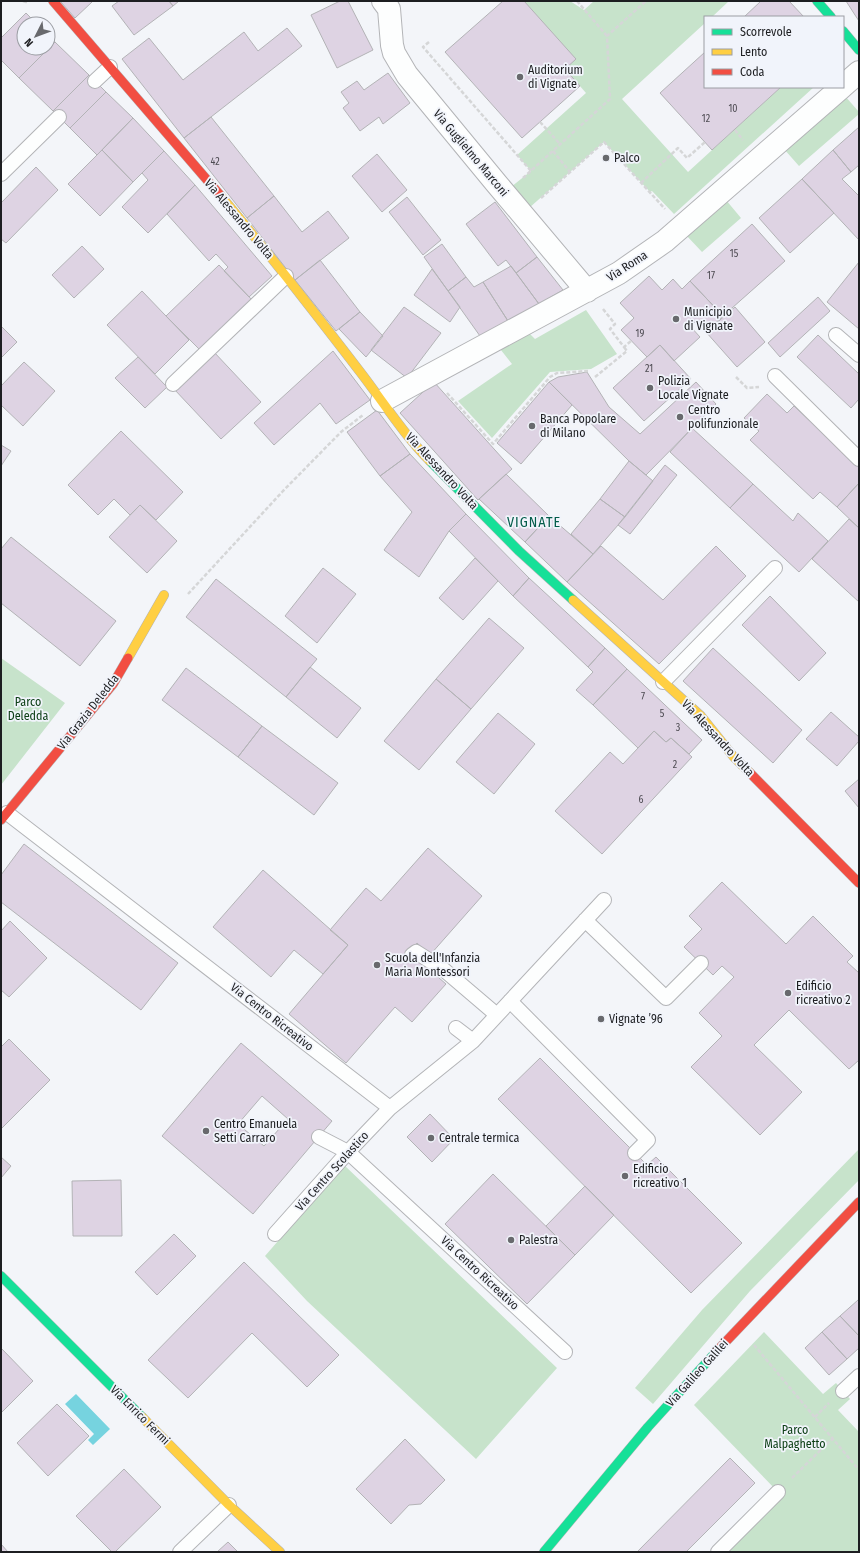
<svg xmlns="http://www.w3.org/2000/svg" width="860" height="1553" viewBox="0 0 860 1553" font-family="'Fira Sans Condensed',sans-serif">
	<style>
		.green { fill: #c7e3cb }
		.water { fill: #76d3df }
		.building { fill: #ded3e3; stroke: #b3b3b6; fill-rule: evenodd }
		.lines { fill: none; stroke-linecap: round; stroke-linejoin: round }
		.lane-casing { stroke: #b3b4b7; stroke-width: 16 }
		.street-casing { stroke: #b3b4b7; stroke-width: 24 }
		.fast-casing { stroke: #b3b4b7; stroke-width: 10 }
		.slow-casing { stroke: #b3b4b7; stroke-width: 10 }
		.jam-casing { stroke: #b3b4b7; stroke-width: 10 }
		.path { stroke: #d5d6d7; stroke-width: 2.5; stroke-dasharray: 4 2; stroke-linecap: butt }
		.lane { stroke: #fdfefe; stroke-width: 14 }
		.street { stroke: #fdfefe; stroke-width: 22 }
		.fast { stroke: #16e098; stroke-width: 9 }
		.slow { stroke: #ffcf43; stroke-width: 9 }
		.jam { stroke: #f24e42; stroke-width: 9 }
		.poi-dot { fill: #68696d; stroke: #f1f4fb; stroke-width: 1.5 }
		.labels { text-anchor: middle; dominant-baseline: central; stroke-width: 3.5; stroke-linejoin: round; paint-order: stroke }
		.number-label { font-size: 10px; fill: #4d4b52 }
		.poi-label { font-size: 12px; fill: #1d1e21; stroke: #f1f4fb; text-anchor: start }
		.street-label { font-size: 12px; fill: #1d1e21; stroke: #f1f4fb }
		.park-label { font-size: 12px; fill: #0e4017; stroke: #f1f4fb }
		.quarter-label { font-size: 14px; letter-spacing: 1px; fill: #035c4a; stroke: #f1f4fb }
	</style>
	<rect width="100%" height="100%" fill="#f3f5f9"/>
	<path class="green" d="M524,1H570L584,10L594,1H729L712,17H705V23L622,99L688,172L781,87H814L674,214L652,191L650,192L604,142L529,208L511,187L531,171L517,155L586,93L565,69L575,59Z
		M845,96L859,112V114L799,166L784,149Z
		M726,200L741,218L702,252L686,235Z
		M586,310L617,354L591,369L550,372L492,438L458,401L512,364L497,345L526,330L535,339Z
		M1,658L65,703L1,785Z
		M859,1149V1180L750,1291L653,1404L635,1388L702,1310Z
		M344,1165L557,1368L476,1459L307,1301L265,1256Z
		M764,1332L823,1394L836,1383L850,1399L838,1410L859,1432V1552H726L778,1492L694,1405Z"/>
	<path class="water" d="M76,1394L110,1429L93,1445L88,1440L94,1434L65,1404Z"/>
	<path class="building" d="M60,1H91L92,2L75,18Z
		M119,1H169L173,6L134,35L112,6Z
		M169,1H179L173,6Z
		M340,1H348L373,50L337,68L311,15Z
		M503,1H524L576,59L565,69L580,86L522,138L445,52Z
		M761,1H789L804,17H744Z
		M846,1H859V21L855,15Z
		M26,13L37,24H24V48H48V34L55,42L19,78L1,60V38Z
		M287,28L302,46L184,138L122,59L149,38L183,80L244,32L258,51Z
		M55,42L89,75L53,111L19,78Z
		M705,52V87H781L712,150L660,93Z
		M388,73L410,103L383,124L379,117L360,131L343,108L349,103L341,92L357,81L364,90Z
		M89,75L106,92L70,128L53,111Z
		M106,92L133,118L97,155L70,128Z
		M211,117L274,196L247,218L184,138Z
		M133,118L164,151L133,182L102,150Z
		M859,127V165L851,172L833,150Z
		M102,150L133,182L100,216L68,184Z
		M833,150L851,172L842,179L859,196V240L802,179Z
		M164,151L195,185L148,233L122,207L148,180L142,173Z
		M377,154L407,190L382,212L352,176Z
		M36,167L58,190L6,243L1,239V203Z
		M802,179L834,213L790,253L759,218Z
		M195,185L272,276L249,297L224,271L228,267L216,254L209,261L167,214Z
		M274,196L302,232L328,211L349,238L295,280L247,218Z
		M407,197L441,240L423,255L389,212Z
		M495,202L537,257L516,273L506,260L498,266L466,224Z
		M752,224L785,261L723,316L690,281Z
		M442,244L466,277L448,291L424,257Z
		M82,246L104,269L74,298L52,275Z
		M537,257L563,290L539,304L516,273Z
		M320,260L360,312L336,331L295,280Z
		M859,262V329L827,302Z
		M219,265L253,301L201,351L166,316Z
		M511,266L539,304L508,321L483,282Z
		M432,269L460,307L450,322L414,295Z
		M649,276L662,290L673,279L682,289L690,281L723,316L706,332L696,321L690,326L700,337L674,361L660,345L647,357L621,330L634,318L620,303Z
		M466,277L474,287L483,282L508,321L480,336L448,291Z
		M142,291L189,340L155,374L107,325Z
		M818,297L830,311L780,357L768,343Z
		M404,307L441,333L407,378L371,350Z
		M735,307L765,342L737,367L706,332Z
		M360,312L383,336L366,357L339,329Z
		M1,326L17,342L1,358Z
		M818,335L859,374V399L851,408L797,357Z
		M660,345L691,379L644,421L613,388Z
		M213,351L261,402L221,439L174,389Z
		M333,351L370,400L336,424L320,403L274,445L254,423Z
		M138,357L167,387L145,408L115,378Z
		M24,362L55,391L23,426L1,405V386Z
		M587,372L609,407L640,434L696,382L716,404L646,475L629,461L549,382L558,377Z
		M434,382L512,469L478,500L400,413Z
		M549,382L572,405L521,464L497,443Z
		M767,394L787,413L794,406L859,467V483L837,507L820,492L813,499L750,440L759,431L744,418Z
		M377,410L410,454L380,476L347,432Z
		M692,428L753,484L730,508L670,452Z
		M121,431L183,492L156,520L140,505L130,515L114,499L98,515L68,485Z
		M1,445L11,451L1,466Z
		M410,454L466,514L449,531L419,577L384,550L412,512L380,476Z
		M629,461L653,481L625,517L600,499Z
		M665,465L677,475L630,534L618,525Z
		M506,474L549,516L525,542L479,499Z
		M859,483V528L837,507Z
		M753,484L793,521L798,513L828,541L799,572L730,508Z
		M600,499L625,517L593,554L571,534Z
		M140,505L177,541L147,573L109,537Z
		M466,514L529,578L513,596L449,531Z
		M549,516L593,554L567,582L525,542Z
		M849,519L859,528V602L812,559Z
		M11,537L116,621L80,666L1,603V549Z
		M601,546L663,600L716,546L746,576L659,664L567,582Z
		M475,558L498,581L463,620L439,598Z
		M323,568L356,594L317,643L285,616Z
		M529,578L605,648L588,667L513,596Z
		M216,579L317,659L286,697L186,617Z
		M770,596L826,653L799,681L742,625Z
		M489,618L524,648L471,709L436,679Z
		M605,648L627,669L593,705L576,690L593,672L588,667Z
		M713,648L802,730L773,763L683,681Z
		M310,667L361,708L337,738L286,697Z
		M186,668L262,726L238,757L162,700Z
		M627,669L702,740L689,754L671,738L666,742L654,731L638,748L593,705Z
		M436,679L471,709L419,770L384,741Z
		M831,712L859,737V741L837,766L806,739Z
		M498,713L535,744L494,794L456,762Z
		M262,726L338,783L314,815L238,757Z
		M654,731L666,742L671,738L692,757L602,854L555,811L610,752L623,764Z
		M859,779V808L845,791Z
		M24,844L178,963L141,1010L1,902V875Z
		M428,848L482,896L430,955L417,943L409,952L446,984L412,1022L395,1007L346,1063L289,1014L348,945L330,930L366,888L381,901Z
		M263,870L348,945L323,974L294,950L271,977L213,927Z
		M722,882L786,944L813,916L853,956L847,962L859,973V1060L849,1069L789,1010L754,1045L802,1092L760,1135L691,1067L722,1036L699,1013L734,977L722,966L713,975L684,947L702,929L689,916Z
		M10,921L47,958L9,997L1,990V931Z
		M9,1039L50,1080L1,1129V1047Z
		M241,1043L332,1121L253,1214L162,1136ZM262,1096L288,1119L264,1146L238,1124Z
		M540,1058L647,1165L656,1157L742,1243L691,1293L498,1099Z
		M430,1114L454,1139L432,1162L407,1137Z
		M1,1157L11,1166L1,1178Z
		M493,1174L575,1255L527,1304L445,1224Z
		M121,1180L122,1236H73L72,1181Z
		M585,1186L614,1215L575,1255L546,1226Z
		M174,1234L196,1256L157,1295L135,1272Z
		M244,1262L339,1355L307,1387L252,1333L188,1398L148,1360Z
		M858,1300L859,1301V1336L840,1316Z
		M840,1316L859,1336V1348L847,1359L822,1332Z
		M822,1332L847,1359L829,1375L805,1348Z
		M1,1348L33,1381L1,1413Z
		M57,1404L89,1436L48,1476L17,1443Z
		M405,1439L445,1480L421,1504L409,1505L391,1524L356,1489Z
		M730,1458L755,1483L686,1552H637Z
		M124,1469L161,1507L115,1552H112L76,1516Z
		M228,1542L238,1552H217Z
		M1,1544L8,1552H1Z"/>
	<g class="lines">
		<defs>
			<path id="lane" d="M95,81L110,67
				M1,174L59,117
				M836,335L859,355
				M775,376L859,459
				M173,384L286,276
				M663,682L775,568
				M7,813L390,1108L473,1041L604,900
				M585,920L666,998L701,963
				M412,955L416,952L443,969L497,1015
				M510,1001L648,1140L635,1153
				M456,1028L473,1041
				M319,1137L348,1152L565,1352
				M275,1234L348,1152L390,1108
				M843,1391L859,1376
				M180,1552L229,1505
				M718,1552L778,1492"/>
			<path id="street" d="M383,1L389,9L392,45L394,53L407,75L496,183L587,291
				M843,86L859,72
				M382,401L619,273L665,241L842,87"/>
			<path id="fast" d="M817,1L831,17
				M843,31L859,50
				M430,461L519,551L573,600
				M1,1276L142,1417
				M544,1552L648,1427L715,1353"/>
			<path id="slow" d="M220,195C269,253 315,313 361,373C384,403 404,435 430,461
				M573,600L701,716L733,756L750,773
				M128,658L164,595
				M142,1417L229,1505L280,1552"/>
			<path id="jam" d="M53,1L220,195
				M750,773L859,883
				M1,820L113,684L128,658
				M715,1353L859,1202"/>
		</defs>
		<use href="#lane" class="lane-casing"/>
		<use href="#street" class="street-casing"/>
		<use href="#fast" class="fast-casing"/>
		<use href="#slow" class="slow-casing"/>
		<use href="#jam" class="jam-casing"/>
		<path class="path" d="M23,1L26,2L29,1
			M577,1L607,36
			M429,42L423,47L531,171
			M540,122L560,144
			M735,130L743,140
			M553,151L570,172
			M523,178L610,99L607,36L646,1
			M641,183L678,148L687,158L705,142
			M541,198L604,142L665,209
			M603,309L615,324L610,329L624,347L631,341
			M595,377L627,351L624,347
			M736,377L747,388L759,387
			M447,393L493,444L550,377L557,373L588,371
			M188,594L283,491L341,432L363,415
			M754,1345L859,1470
			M815,1417L829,1403
			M792,1478L833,1438"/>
		<use href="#lane" class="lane"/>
		<use href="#street" class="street"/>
		<use href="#fast" class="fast"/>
		<use href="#slow" class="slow"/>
		<use href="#jam" class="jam"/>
	</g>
	<g class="poi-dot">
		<circle cx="520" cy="77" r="4"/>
		<circle cx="606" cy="158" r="4"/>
		<circle cx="676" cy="319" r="4"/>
		<circle cx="650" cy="388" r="4"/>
		<circle cx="680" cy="417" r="4"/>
		<circle cx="532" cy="426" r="4"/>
		<circle cx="377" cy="965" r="4"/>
		<circle cx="788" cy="993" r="4"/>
		<circle cx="601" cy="1019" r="4"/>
		<circle cx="206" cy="1131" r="4"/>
		<circle cx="431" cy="1138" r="4"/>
		<circle cx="625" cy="1176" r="4"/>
		<circle cx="511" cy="1240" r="4"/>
	</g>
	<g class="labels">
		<g class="number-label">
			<text x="733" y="109">10</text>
			<text x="706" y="119">12</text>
			<text x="215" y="162">42</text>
			<text x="734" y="254">15</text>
			<text x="711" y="276">17</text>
			<text x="640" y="334">19</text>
			<text x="649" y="369">21</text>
			<text x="643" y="697">7</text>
			<text x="662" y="714">5</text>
			<text x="678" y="728">3</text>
			<text x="675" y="765">2</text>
			<text x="641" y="800">6</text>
		</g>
		<g class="poi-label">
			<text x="528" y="70">Auditorium<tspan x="528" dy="14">di Vignate</tspan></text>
			<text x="614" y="158">Palco</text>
			<text x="684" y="312">Municipio<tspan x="684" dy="14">di Vignate</tspan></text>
			<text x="658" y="381">Polizia<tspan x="658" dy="14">Locale Vignate</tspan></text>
			<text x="688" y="410">Centro<tspan x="688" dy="14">polifunzionale</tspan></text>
			<text x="540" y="419">Banca Popolare<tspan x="540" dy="14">di Milano</tspan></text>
			<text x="385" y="958">Scuola dell'Infanzia<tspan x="385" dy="14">Maria Montessori</tspan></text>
			<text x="796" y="986">Edificio<tspan x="796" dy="14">ricreativo 2</tspan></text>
			<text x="609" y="1019">Vignate ’96</text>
			<text x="214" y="1124">Centro Emanuela<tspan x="214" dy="14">Setti Carraro</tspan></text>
			<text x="439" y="1138">Centrale termica</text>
			<text x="633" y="1169">Edificio<tspan x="633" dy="14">ricreativo 1</tspan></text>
			<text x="519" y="1240">Palestra</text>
		</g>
		<g class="street-label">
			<text transform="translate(471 153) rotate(50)">Via Guglielmo Marconi</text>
			<text transform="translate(239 219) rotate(50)">Via Alessandro Volta</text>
			<text transform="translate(627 266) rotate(-33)">Via Roma</text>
			<text transform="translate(442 471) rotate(47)">Via Alessandro Volta</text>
			<text transform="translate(88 712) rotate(-52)">Via Grazia Deledda</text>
			<text transform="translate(718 738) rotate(47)">Via Alessandro Volta</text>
			<text transform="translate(272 1017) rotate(38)">Via Centro Ricreativo</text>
			<text transform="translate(332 1171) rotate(-48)">Via Centro Scolastico</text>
			<text transform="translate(480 1273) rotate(43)">Via Centro Ricreativo</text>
			<text transform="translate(697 1373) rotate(-48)">Via Galileo Galilei</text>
			<text transform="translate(140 1415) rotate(45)">Via Enrico Fermi</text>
		</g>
		<g class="park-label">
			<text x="28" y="702">Parco<tspan x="28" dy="14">Deledda</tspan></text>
			<text x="795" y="1430">Parco<tspan x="795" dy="14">Malpaghetto</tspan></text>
		</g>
		<g class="quarter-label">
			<text x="534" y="522">VIGNATE</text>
		</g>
	</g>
	<rect width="860" height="1553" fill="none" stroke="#1d1e21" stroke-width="4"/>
	<rect x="704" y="16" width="140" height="72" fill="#f1f4fb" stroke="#9c9ea4"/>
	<rect x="712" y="29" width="20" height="6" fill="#16e098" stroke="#9c9ea4"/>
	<text x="740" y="36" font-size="12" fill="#1d1e21">Scorrevole</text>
	<rect x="712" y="49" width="20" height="6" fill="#ffcf43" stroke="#9c9ea4"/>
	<text x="740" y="56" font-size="12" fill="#1d1e21">Lento</text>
	<rect x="712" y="69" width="20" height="6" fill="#f24e42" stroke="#9c9ea4"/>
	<text x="740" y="76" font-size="12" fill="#1d1e21">Coda</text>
	<g transform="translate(36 36) rotate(228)"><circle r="19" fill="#f1f4fb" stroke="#9c9ea4"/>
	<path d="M0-3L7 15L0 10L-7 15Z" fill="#68696d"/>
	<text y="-6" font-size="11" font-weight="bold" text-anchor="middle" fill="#1d1e21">N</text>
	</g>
</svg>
